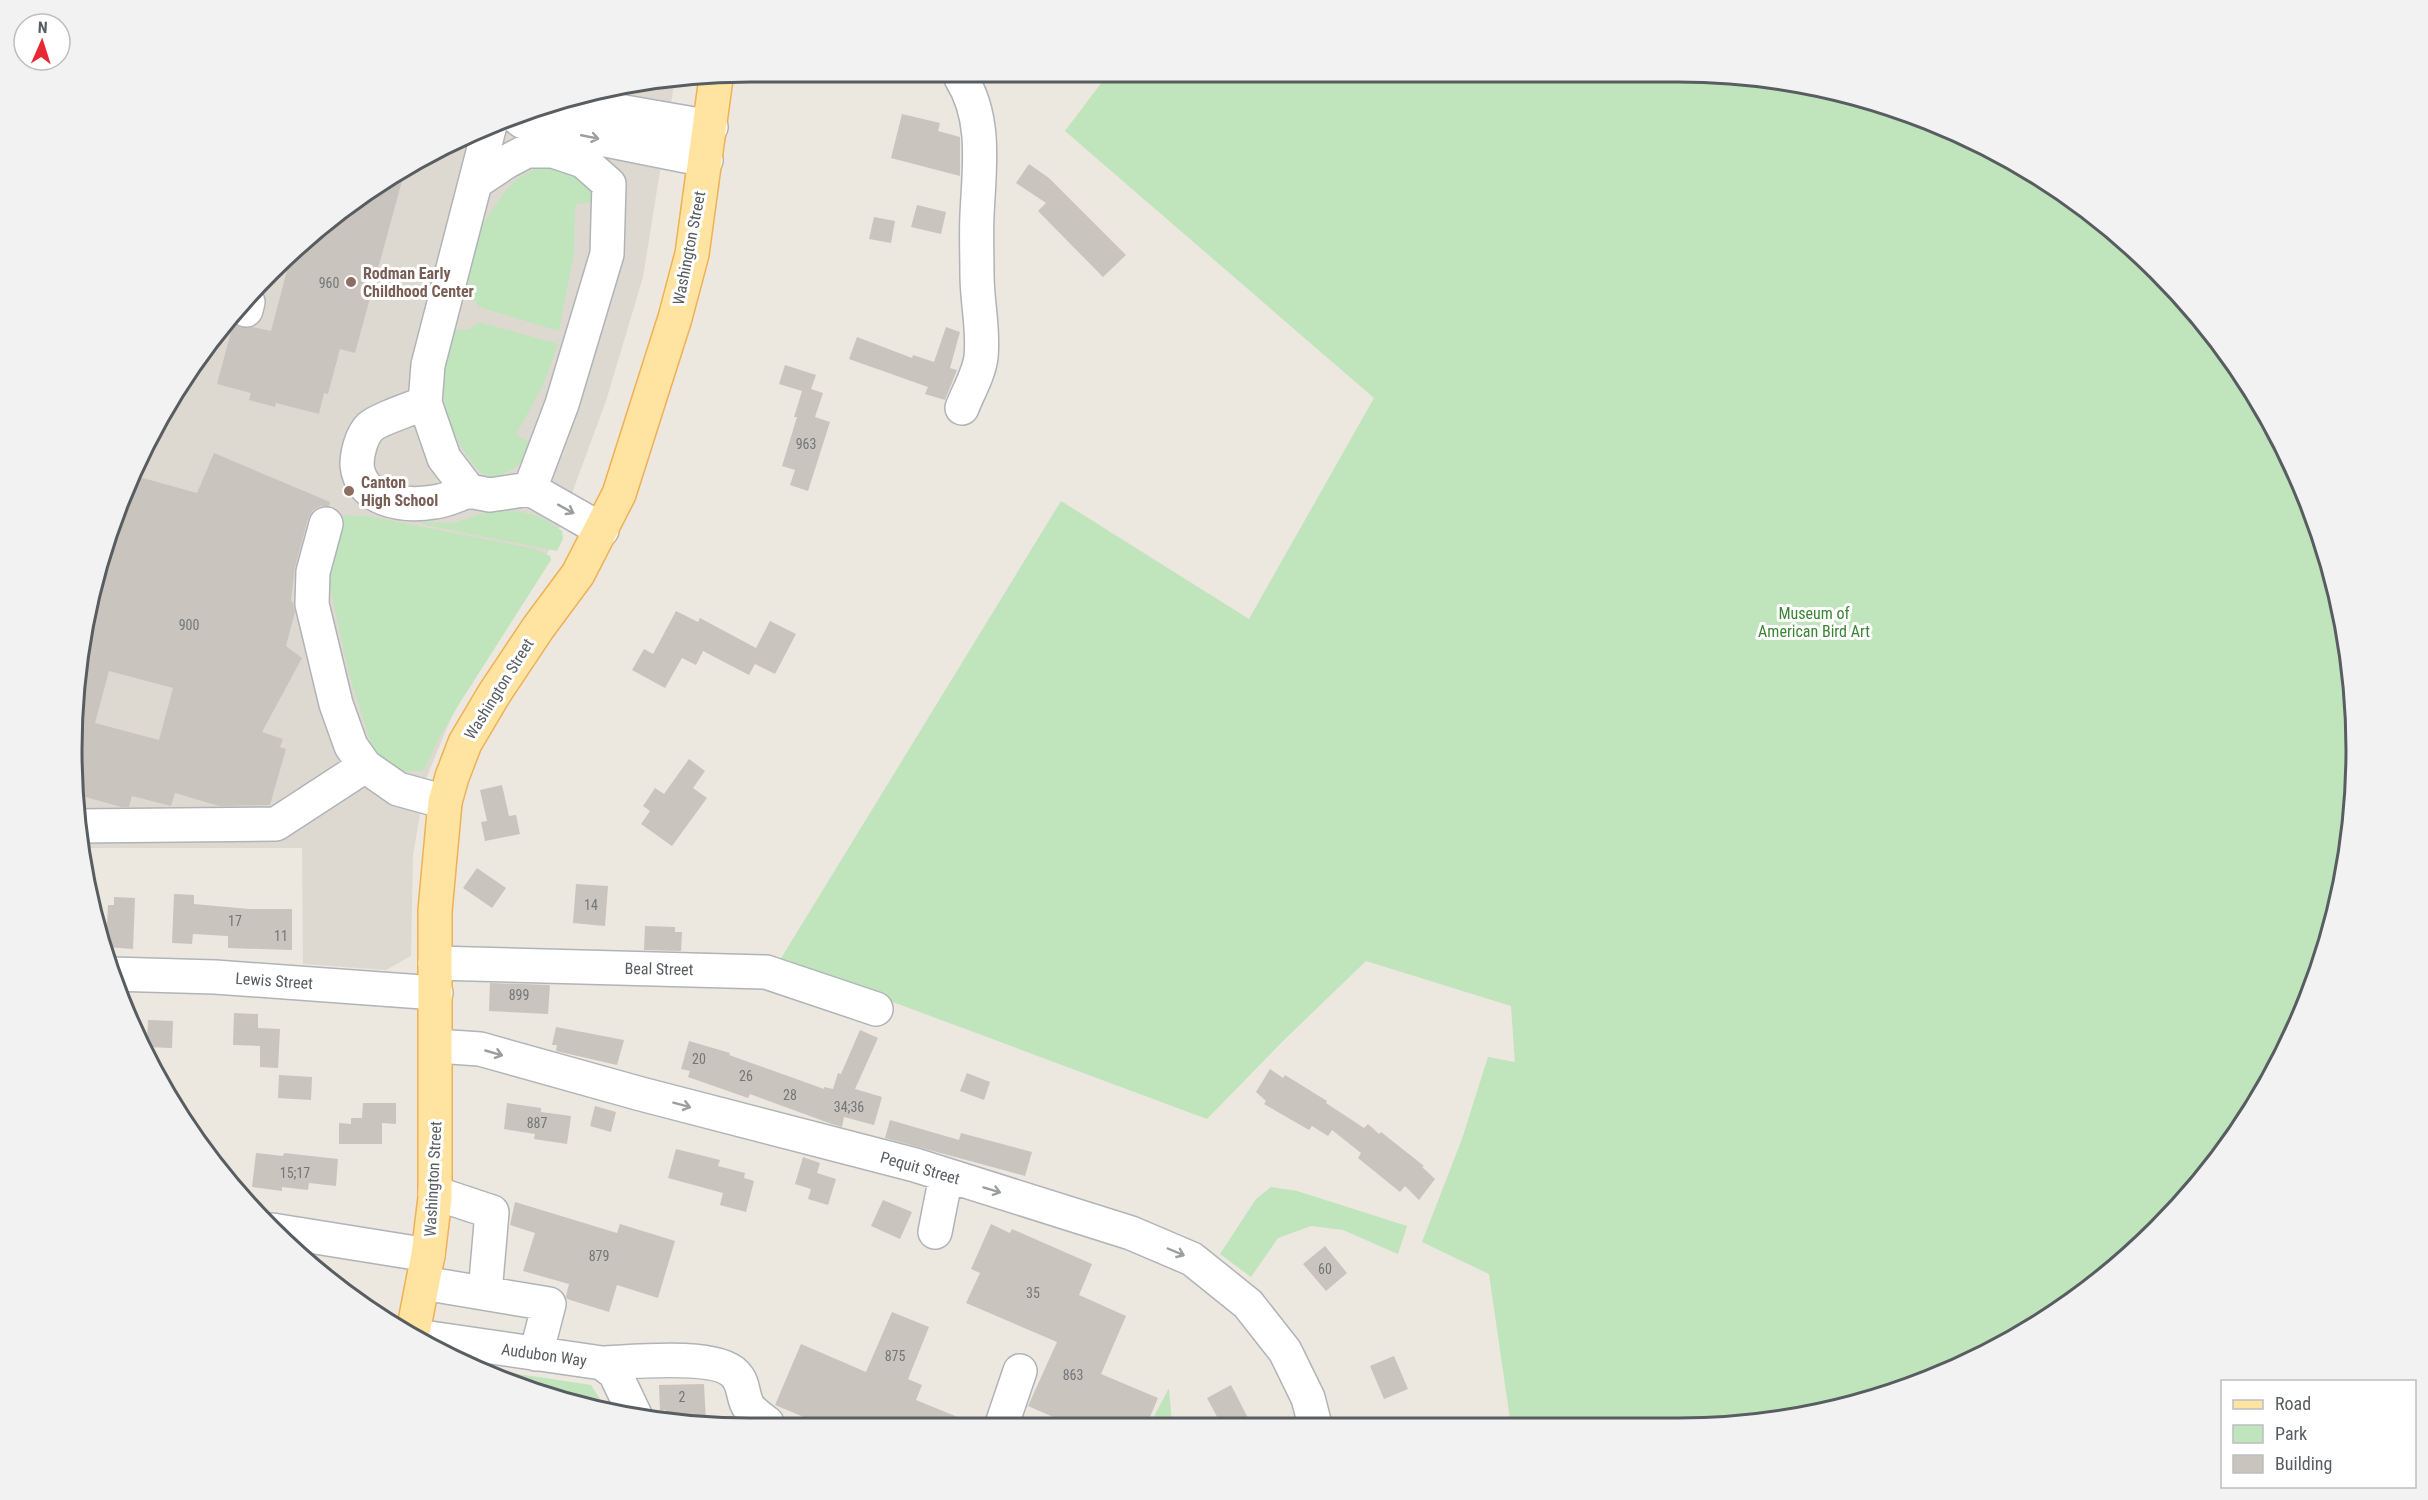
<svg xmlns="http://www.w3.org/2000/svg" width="2428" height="1500" viewBox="0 0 2428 1500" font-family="'Roboto Condensed',sans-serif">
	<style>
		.education { fill: #ded9d0 }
		.green { fill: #c0e4bb }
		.building { fill: #c9c4be; fill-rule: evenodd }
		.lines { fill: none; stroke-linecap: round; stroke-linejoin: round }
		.minor-casing { stroke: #b0b4b8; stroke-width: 36 }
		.major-casing { stroke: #f1b053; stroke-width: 36 }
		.minor { stroke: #fff; stroke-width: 33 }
		.major { stroke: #ffe4a1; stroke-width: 33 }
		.oneway { stroke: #9b9ea0 }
		.education-dot { fill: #8d6e63; stroke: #fff; stroke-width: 2 }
		.labels { text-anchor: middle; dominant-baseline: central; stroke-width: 6; stroke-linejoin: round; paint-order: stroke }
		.number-label { font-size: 14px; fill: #747778 }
		.street-label { font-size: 16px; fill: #585d61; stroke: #fff }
		.education-label { font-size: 16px; font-weight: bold; fill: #785e54; stroke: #fff; text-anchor: start }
		.park-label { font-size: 16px; fill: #3b8434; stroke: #fff }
		.rim { fill: none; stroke: #585d61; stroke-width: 3 }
	</style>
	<rect width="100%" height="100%" fill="#ece7df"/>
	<path class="education" d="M661,78H675L643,277L606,401L555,539L515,615L474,672L451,718L426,779L413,855L411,956L386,970L303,964L302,848H80L72,750L78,661L108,532L142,450L212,338L338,212L450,142L532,108Z"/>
	<path class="green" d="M1105,78H1766L1937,123L2090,212L2188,303L2265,411L2320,532L2350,661L2355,794L2333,925L2286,1050L2216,1162L2125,1260L2017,1337L1854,1405L1723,1427L1511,1426L1489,1274L1422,1242L1462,1139L1488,1057L1515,1062L1511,1006L1366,961L1283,1041L1207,1119L780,960L1061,501L1249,619L1374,398L1065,131Z
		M540,162L591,181L594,202L576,204L575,207L574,253L559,331L479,307L471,295L462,289L465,280L471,276C471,270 469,267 469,262C468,242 500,195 515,181C524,173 534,173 540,162Z
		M479,322L558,344L544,383L516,435L530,442C530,462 508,473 492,479C466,468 442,415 443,387C444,370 449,353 452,336L456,330C466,330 472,330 479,322Z
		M493,510C523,511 538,512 562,531L563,539L557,551L421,524L420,522L453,523Z
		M345,515L367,516L535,549L550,556L551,560L459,704L438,740L424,770L407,772L387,763L373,749L349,674L328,577L337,521Z
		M1271,1187L1297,1191L1407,1226L1398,1254L1343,1230L1311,1226L1278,1238L1251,1277L1220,1254L1256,1199Z
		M484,1369L591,1385L603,1404L601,1406L545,1391L527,1378L489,1374Z
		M1169,1388L1172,1424H1150Z"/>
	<path class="building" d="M902,114L940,123L938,131L960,137V176L891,158Z
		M1029,164L1049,178L1126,255L1103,277L1038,211L1046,203L1016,183Z
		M405,170L355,353L340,349L328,394L324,393L319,414L276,403L275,407L249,400L251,393L217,384L233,324L242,328L253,327L271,331L290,259L338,212Z
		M917,205L946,212L941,234L911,227Z
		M874,217L895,221L891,243L869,239Z
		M946,327L960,332L950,368L957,370L945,400L925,394L928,387L849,359L857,337L912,358L913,355L934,362Z
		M785,365L816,375L811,389L823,393L815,417L830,422L808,491L790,485L795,470L782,466L797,417H794L802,391L779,384Z
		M214,453L330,502L329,506H321L313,510L308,519L295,567L291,601L293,602L295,612L286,646L302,658L262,732L283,739L280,747L286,749L270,805L219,806L175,793L171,806L132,796L129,807H121L75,794L72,750L78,661L108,532L132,475L197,493ZM109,671L173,688L159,740L95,723Z
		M676,611L698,622L700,618L756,648L770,621L796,634L775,674L755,664L749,675L703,651L696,665L682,658L665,688L632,670L644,649L653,654Z
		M689,759L705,771L693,788L707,798L672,846L641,824L650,811L643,806L655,788L664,794Z
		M502,785L509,816L516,815L520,834L485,841L481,822L487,821L480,790Z
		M477,868L506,888L492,908L463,888Z
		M576,884L608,886L605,926L573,923Z
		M174,894L194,895V904L249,909H292V950L228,948V936L193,934L192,944L172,943Z
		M114,897L135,898L133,949L106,947L108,905H114Z
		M645,926L675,927V932H682L681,951L644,950Z
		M490,983L550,985L548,1014L489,1011Z
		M234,1013L258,1014V1028L280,1029L278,1068L260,1067V1046L233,1045Z
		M148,1020L173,1021L172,1048L147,1047Z
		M556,1027L624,1040L617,1065L556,1051L557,1045H552Z
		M860,1030L878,1038L855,1089L882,1097L874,1125L844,1117L842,1127L829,1123L750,1094L748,1098L688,1077L690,1071L681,1069L689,1041L730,1053L729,1055L824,1089V1087L833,1089L838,1073L841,1074Z
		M1270,1069L1283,1078L1285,1075L1327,1101L1326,1103L1364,1128L1368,1124L1379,1134L1381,1132L1424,1166L1422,1167L1435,1179L1419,1200L1405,1186L1400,1192L1358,1158L1361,1153L1332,1130L1328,1136L1312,1126L1309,1130L1264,1104L1266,1101L1256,1092Z
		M967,1073L990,1082L984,1100L960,1091Z
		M279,1075L312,1077L311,1100L278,1098Z
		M363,1103H396V1124L382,1123V1144H339V1123L351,1124V1118H362Z
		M507,1103L541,1108V1112L571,1116L567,1144L534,1139L535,1134L504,1129Z
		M595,1106L616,1112L611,1132L590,1126Z
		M890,1120L959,1140L961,1133L1032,1152L1025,1176L885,1138Z
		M676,1149L720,1160L718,1166L745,1173L744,1178L754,1181L746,1212L720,1205L723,1193L668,1178Z
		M256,1153L283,1156L284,1153L338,1159L336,1186L309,1183L308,1190L282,1187V1191L252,1187Z
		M803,1157L820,1163L817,1173L836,1179L828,1205L808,1199L811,1189L795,1184Z
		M883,1200L912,1212L900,1239L871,1226Z
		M515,1202L617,1233L620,1224L675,1241L658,1298L617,1285L609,1312L567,1299L566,1296L569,1284L523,1271L535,1233L510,1225Z
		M991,1224L1010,1233L1012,1229L1092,1264L1079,1295L1126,1316L1101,1374L1158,1398L1147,1424H1069L1028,1406L1057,1342L966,1303L980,1273L971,1269Z
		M1325,1246L1347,1273L1326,1291L1303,1264Z
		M892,1312L929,1327L908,1379L922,1385L916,1400L972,1423H818L775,1405L801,1344L866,1372Z
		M1394,1356L1408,1389L1384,1399L1370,1366Z
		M704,1384L706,1422H667L666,1410H660L659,1385Z
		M1231,1385L1248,1418L1235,1425L1221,1424L1207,1398Z"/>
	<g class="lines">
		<defs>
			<path id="minor" d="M961,78C987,119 979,169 977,215C976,235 977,255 977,275C977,302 984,330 981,357C979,374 968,392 962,408
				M561,101L711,127
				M514,115L523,122L561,131L706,160
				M490,125L428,365L425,403L444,458L469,491L490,495L530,489L602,530
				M476,182L506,162L527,151H553L583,161L609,184L607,254L562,404L530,489
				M246,310L248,302
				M425,403C413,408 377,420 370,427C361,436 357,454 357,465C360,501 404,507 434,502C445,501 457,495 469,491
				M326,524L313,572L312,604L336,704L351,746L365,766
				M77,826L276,824L365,766L398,789L445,802
				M435,963L766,972L876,1009
				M111,974L215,977L436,993
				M436,1046L480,1049L641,1094L915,1165L1131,1233L1192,1259L1248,1304L1285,1351L1308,1398L1315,1425
				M435,1193L492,1212L485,1293
				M272,1230L428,1255
				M935,1232L946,1176
				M423,1283L549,1304L536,1354
				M423,1337L602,1363L615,1373L635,1415
				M602,1363C631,1362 716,1353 735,1374C744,1383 742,1393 747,1404C750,1411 761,1418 767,1423
				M1002,1424L1020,1371"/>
			<path id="major" d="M413,1332L428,1255L435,1198V911L445,802L452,777L465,743L494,694L538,628L578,574L619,494L675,318L692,254L716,78"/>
		</defs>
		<use href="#minor" class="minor-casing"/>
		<use href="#major" class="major-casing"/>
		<use href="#minor" class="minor"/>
		<use href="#major" class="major"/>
	</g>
	<defs><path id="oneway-shaft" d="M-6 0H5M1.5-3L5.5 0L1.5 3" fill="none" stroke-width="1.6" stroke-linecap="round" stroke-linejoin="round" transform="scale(1.5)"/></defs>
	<g class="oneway">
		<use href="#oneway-shaft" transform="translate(590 137) rotate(11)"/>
		<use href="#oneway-shaft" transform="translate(566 509) rotate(29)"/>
		<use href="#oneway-shaft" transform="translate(494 1053) rotate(16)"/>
		<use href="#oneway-shaft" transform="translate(682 1105) rotate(15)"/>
		<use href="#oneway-shaft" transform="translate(992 1190) rotate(17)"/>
		<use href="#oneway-shaft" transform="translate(1176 1252) rotate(23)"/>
	</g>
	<g class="education-dot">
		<circle cx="351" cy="282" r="6"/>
		<circle cx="349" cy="491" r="6"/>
	</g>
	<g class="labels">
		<g class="number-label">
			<text x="329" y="283">960</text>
			<text x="806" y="444">963</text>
			<text x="189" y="625">900</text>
			<text x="591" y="905">14</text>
			<text x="235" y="921">17</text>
			<text x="281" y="936">11</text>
			<text x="519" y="995">899</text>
			<text x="699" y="1059">20</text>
			<text x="746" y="1076">26</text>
			<text x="790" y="1095">28</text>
			<text x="849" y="1107">34;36</text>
			<text x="537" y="1123">887</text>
			<text x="295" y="1173">15;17</text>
			<text x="599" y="1256">879</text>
			<text x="1325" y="1269">60</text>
			<text x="1033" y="1293">35</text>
			<text x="895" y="1356">875</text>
			<text x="1073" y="1375">863</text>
			<text x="682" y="1397">2</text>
		</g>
		<g class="street-label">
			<text transform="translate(689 248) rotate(-79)">Washington Street</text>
			<text transform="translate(499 689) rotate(-58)">Washington Street</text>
			<text transform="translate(659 969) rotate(1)">Beal Street</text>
			<text transform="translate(274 981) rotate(4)">Lewis Street</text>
			<text transform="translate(920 1168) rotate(16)">Pequit Street</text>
			<text transform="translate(433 1179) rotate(-87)">Washington Street</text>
			<text transform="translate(544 1355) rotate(8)">Audubon Way</text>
		</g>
		<g class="education-label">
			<text x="363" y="273">Rodman Early<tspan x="363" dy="18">Childhood Center</tspan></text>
			<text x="361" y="482">Canton<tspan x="361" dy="18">High School</tspan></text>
		</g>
		<g class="park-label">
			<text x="1814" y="613">Museum of<tspan x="1814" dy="18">American Bird Art</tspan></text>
		</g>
	</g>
	<path d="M0 0H2428V1500H0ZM750 82H1678A668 668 0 0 1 2346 750V750A668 668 0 0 1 1678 1418H750A668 668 0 0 1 82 750V750A668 668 0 0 1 750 82Z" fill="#f2f2f2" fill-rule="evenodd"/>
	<path class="rim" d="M750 82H1678A668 668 0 0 1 2346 750V750A668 668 0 0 1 1678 1418H750A668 668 0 0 1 82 750V750A668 668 0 0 1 750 82Z"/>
	<rect x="2221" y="1380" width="195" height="108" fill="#ffffff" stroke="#bcbec0" stroke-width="1.5"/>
	<rect x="2233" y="1400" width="30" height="9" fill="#ffe4a1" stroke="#bcbec0" stroke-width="1.5"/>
	<text x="2275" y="1410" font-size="18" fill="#585d61">Road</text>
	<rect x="2233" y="1425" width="30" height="18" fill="#c0e4bb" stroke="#bcbec0" stroke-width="1.5"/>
	<text x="2275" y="1440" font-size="18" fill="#585d61">Park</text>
	<rect x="2233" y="1455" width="30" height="18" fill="#c9c4be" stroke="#bcbec0" stroke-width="1.5"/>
	<text x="2275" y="1470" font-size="18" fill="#585d61">Building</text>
	<g transform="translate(42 42) rotate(3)"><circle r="28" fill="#ffffff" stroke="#bcbec0" stroke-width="1.5"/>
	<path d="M0-4.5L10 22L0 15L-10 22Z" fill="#e82933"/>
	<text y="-9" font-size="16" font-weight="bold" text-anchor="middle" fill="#585d61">N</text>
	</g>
</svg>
